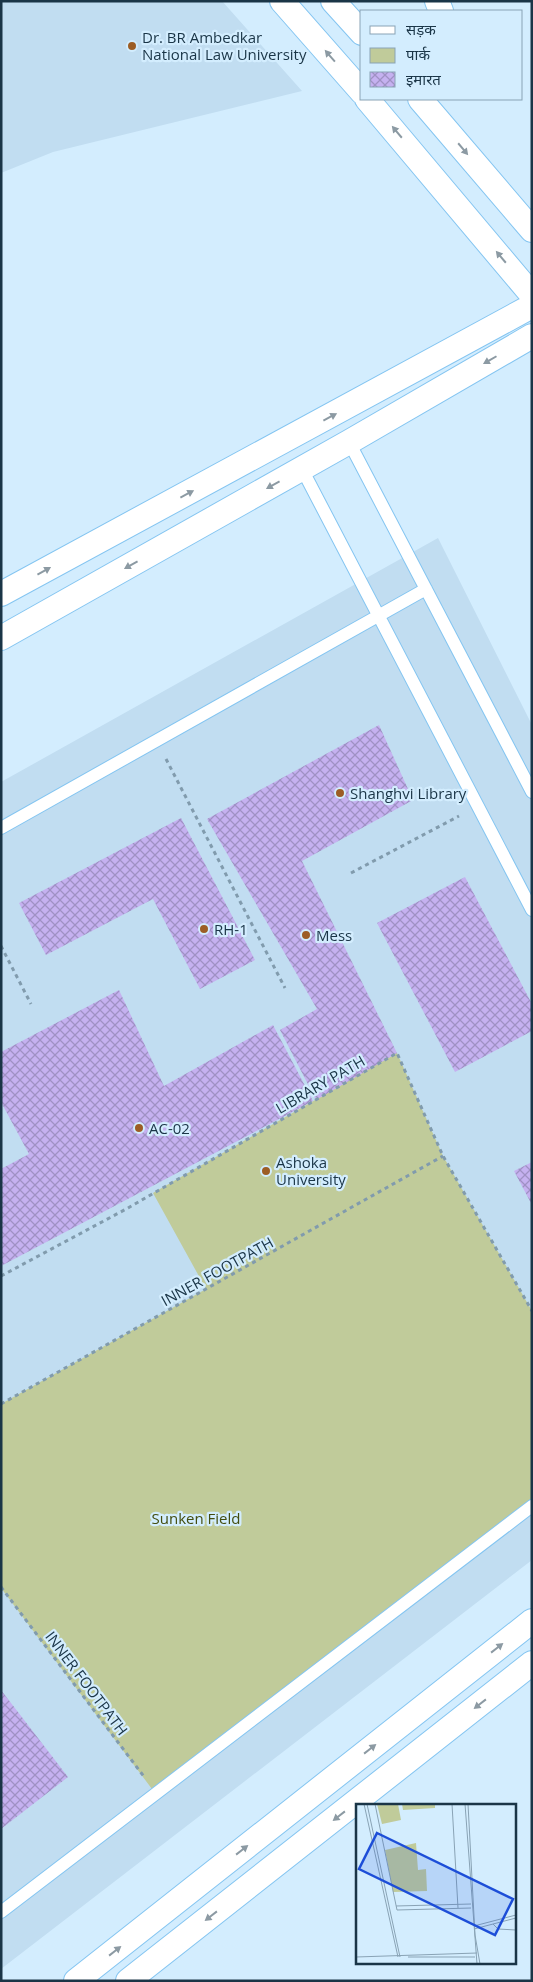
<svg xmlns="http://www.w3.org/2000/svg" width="533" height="1982" viewBox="0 0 533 1982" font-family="'Open Sans','Noto Sans Devanagari',sans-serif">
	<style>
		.built { fill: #c1ddf1 }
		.green { fill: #c0cb9a }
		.building { fill: url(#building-cross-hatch) }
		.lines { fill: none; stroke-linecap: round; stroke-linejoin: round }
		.lane-casing { stroke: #84c5f1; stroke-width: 14 }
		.street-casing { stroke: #84c5f1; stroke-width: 26 }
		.path { stroke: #819bad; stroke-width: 3; stroke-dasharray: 4 4; stroke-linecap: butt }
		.lane { stroke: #fff; stroke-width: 12 }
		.street { stroke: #fff; stroke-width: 24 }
		.oneway { fill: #8c9aa3 }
		.poi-dot { fill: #9c5d25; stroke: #d3edfe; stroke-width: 2 }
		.labels { text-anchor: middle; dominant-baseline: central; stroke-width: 4.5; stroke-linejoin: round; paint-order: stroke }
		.poi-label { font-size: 15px; fill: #1a3547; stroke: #d3edfe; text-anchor: start }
		.street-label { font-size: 15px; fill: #1a3547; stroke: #d3edfe }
		.park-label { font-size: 15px; fill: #434d0f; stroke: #d3edfe }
		.inset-road { fill: none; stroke: #89a3b5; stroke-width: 1 }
		.view { fill: #1d4ed8; fill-opacity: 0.15; stroke: #1d4ed8; stroke-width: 2.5 }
		.inset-edge { fill: none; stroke: #1a3547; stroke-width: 2.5 }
	</style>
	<defs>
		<pattern id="building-cross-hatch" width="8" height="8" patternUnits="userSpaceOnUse" patternTransform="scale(1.25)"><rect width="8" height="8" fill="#c5b1f0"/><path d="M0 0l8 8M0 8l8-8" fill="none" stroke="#9f91c4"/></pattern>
	</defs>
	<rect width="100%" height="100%" fill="#d3edfe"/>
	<path class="built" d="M1,1H222L302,91L53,152L1,173Z
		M438,538L532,725V1560L1,1969V782Z"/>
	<path class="green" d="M397,1053L443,1156L532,1311V1506L155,1793L1,1588V1404L206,1289L153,1193Z"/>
	<path class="building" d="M379,725L413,800L302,861L397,1053L316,1100L280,1030L317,1009L207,819Z
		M181,818L255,960L200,989L153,899L46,955L19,903Z
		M465,877L532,1004V1031L455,1072L377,923Z
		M119,990L164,1086L273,1025L313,1101L1,1266V1169L29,1154L1,1102V1052Z
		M532,1162V1205L514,1171Z
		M1,1690L68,1777L1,1829Z"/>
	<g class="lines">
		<defs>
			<path id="lane" d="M349,442L532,792
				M302,469L532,910
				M1,828L426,589
				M1,1912L532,1506"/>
			<path id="street" d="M282,1L362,92
				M333,1L362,33
				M437,1L441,11
				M367,99L532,295
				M420,99L532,230
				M1,594L532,306
				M1,638L349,442L532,336
				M76,1981L532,1621
				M128,1981L532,1663"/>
		</defs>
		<use href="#lane" class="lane-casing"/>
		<use href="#street" class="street-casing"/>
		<path class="path" d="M166,759L285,988
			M351,873L459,816
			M1,946L31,1004
			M1,1276L128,1208L397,1053L443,1156L532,1311
			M1,1404L443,1156
			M1,1587L145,1778"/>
		<use href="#lane" class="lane"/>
		<use href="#street" class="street"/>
	</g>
	<defs><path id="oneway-solid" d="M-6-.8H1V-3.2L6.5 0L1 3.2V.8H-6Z" transform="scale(1.25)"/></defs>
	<g class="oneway">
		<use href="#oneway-solid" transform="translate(330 56) rotate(-131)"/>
		<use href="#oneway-solid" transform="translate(397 132) rotate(-130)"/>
		<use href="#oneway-solid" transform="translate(463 149) rotate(50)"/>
		<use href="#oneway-solid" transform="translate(501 257) rotate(-130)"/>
		<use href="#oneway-solid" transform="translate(490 360) rotate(150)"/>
		<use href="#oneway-solid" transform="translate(330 417) rotate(-28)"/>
		<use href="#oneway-solid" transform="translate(273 485) rotate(151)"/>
		<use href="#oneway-solid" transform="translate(187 494) rotate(-28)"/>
		<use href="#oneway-solid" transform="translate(131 565) rotate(151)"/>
		<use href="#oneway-solid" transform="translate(44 571) rotate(-29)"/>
		<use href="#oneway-solid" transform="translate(497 1648) rotate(-38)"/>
		<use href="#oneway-solid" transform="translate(480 1704) rotate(142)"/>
		<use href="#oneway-solid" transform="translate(370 1749) rotate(-38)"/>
		<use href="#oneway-solid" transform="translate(339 1816) rotate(142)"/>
		<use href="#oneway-solid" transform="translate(242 1850) rotate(-38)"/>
		<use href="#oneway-solid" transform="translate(211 1916) rotate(142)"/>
		<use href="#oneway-solid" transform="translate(115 1951) rotate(-38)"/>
	</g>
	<g class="poi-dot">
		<circle cx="132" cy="46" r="5"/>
		<circle cx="340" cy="793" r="5"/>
		<circle cx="204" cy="929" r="5"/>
		<circle cx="306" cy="935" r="5"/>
		<circle cx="139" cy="1128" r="5"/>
		<circle cx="266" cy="1171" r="5"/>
	</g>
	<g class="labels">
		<g class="poi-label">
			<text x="142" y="37">Dr. BR Ambedkar<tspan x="142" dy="17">National Law University</tspan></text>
			<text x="350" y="793">Shanghvi Library</text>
			<text x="214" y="929">RH-1</text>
			<text x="316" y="935">Mess</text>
			<text x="149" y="1128">AC-02</text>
			<text x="276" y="1162">Ashoka<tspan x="276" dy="17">University</tspan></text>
		</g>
		<g class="street-label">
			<text transform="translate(320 1084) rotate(-30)">LIBRARY PATH</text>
			<text transform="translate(217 1271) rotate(-29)">INNER FOOTPATH</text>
			<text transform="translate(87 1683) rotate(53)">INNER FOOTPATH</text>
		</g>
		<g class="park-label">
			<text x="196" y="1518">Sunken Field</text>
		</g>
	</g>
	<g transform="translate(356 1804)">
		<rect width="160" height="160" fill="#d3edfe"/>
		<path d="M21,0H42L45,16L26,20ZM46,0H79V4L47,6ZM60,39L62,66L70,65L71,87L37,88L29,46Z" fill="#c0cb9a"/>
		<path class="inset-road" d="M8,0L42,153M11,0L44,153M19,0L41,106L115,104M96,0L102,104M109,0L121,160M112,0L119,131L124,160M40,102L115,100M137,120L142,125L160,126M118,122L160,111M118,125L160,114M0,153L121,149M52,153H119"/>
		<path class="view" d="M21,29L157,95L139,131L3,65Z"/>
		<rect width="160" height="160" class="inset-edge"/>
	</g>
	<rect width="533" height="1982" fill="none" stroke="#1a3547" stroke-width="5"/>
	<rect x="360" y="10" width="162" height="90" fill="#d3edfe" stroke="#89a3b5"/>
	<rect x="370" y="26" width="25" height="8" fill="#ffffff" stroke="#89a3b5"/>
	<text x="406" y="35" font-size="15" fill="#1a3547">सड़क</text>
	<rect x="370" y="48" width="25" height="15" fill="#c0cb9a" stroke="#89a3b5"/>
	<text x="406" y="60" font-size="15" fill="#1a3547">पार्क</text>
	<rect x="370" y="72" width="25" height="15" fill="url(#building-cross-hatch)" stroke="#89a3b5"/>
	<text x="406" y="85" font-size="15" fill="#1a3547">इमारत</text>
</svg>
